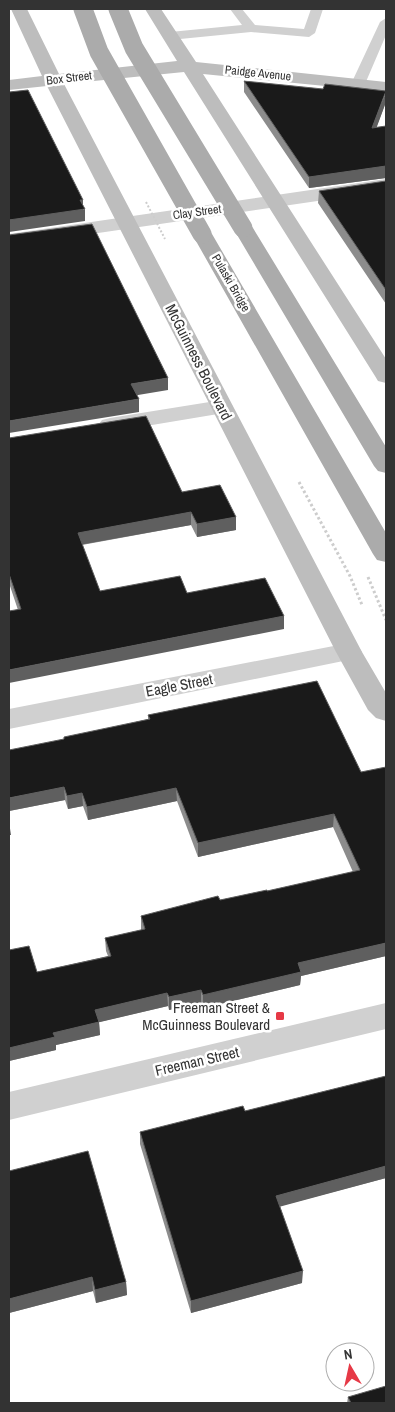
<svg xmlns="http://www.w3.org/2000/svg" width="395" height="1412" viewBox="0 0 395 1412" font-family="'Archivo Narrow',sans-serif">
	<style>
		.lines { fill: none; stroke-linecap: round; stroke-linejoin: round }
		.path { stroke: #cdcdcd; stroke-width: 3; stroke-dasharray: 2.5 2.5; stroke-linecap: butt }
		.lane { fill: #d0d0d0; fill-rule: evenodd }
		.street { fill: #d0d0d0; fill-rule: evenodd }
		.secondary { fill: #bdbdbd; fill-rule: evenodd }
		.primary { fill: #ababab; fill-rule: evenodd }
		.path-bridge { stroke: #cdcdcd; stroke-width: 2; stroke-dasharray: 2 2; stroke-linecap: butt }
		.primary-bridge { stroke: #ababab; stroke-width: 19 }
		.wall { fill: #8c8c8c }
		.shaded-wall { fill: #5f5f5f }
		.building { fill: #1a1a1a; stroke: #5f5f5f }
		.poi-dot { fill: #e63946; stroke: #fff; stroke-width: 2 }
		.labels { text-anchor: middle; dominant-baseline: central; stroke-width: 5; stroke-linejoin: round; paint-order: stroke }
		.far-street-label { font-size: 12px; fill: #333; stroke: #fff }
		.street-label { font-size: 15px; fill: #333; stroke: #fff }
		.poi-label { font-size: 15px; fill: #333; stroke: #fff; text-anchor: end }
	</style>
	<rect width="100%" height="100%" fill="#fff"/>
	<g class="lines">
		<path class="path" d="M299,482L350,576L362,605
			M368,577L386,620"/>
		<path class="lane" d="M230,9H242L255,25L304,29L311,9H323L315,33L309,37L251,32L170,40L164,36L170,32L242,25Z
			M386,18V35L365,84L358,88L353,87L351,84L380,22Z"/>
		<path class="street" d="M386,179V191L9,246V234Z
			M222,400L230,402L233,407L230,412L110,432L102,430L98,425L102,420L110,418Z
			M349,643L358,646L362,652L358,658L9,729V709Z
			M386,1003V1029L9,1120V1092Z"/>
		<path class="secondary" d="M11,9H27L59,74L177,61L145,9H161L196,62L386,82V92L203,74L386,359V383L378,381L375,376L184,72L64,84L362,652L386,693V721L376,718L368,710L336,652L47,86L9,90V80L42,76Z"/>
		<path class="primary" d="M243,222L250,224L253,228L386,447V473L378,471L374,466L233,228L236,224Z
			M202,228L209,230L212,234L386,533V562L377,560L373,554L192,234L195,230Z"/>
		<path class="path-bridge" d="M146,202L165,239"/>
		<path class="primary-bridge" d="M83,9L99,52L202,234
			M118,9L134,48L243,228"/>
	</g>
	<path class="wall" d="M244,81L386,102L376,128L386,126V178L309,188L244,92Z
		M386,181V304L318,203L319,191Z
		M9,438L182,492L236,517V530L197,537L191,525L82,545L100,591L187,593L284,616V629L18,610L9,583Z
		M317,681L386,956L301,976L300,985L203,1008L201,1003L169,1010L168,1006L99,1022L100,1035L56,1045V1050L9,1061V950L37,972L108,956L106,951L105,938L141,930V916L220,900L267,891L353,872L333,827L198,857L177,801L88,820L83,806L68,809L65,800L9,811L64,739L148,719V715Z
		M386,1076V1178L280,1206L302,1283L191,1313L140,1144V1132L245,1111Z
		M9,1171L126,1282L127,1295L96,1303L93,1291L9,1313Z
		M348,1397L386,1403H347Z"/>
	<path class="shaded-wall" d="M386,92V102L372,140V128Z
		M386,166V178L309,188V177Z
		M80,200H83V210L85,209V221L9,232V220Z
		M168,378V390L132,396L131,384Z
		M139,399V412L9,433V421Z
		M191,512V525L79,545L78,533Z
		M236,517V530L197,537V524Z
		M284,616V629L9,683V670Z
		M64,787L65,800L9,811V798Z
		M176,788L177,801L88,820L87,807Z
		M82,793L83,806L68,809L67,796Z
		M334,814L333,827L198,857V843Z
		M9,822L11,835H9Z
		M386,943V956L301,976L300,985L203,1008V995L298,963Z
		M201,990V1003L169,1010V997Z
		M167,993L168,1006L96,1023L95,1010Z
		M99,1022L100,1035L56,1045V1050L9,1061V1048L53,1033Z
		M386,1166V1178L275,1208L276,1196Z
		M303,1271L302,1283L191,1313V1301Z
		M92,1277L93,1291L9,1313V1299Z
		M126,1282L127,1295L96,1303L95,1290Z"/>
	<path class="building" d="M244,81L323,89L325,84L386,91L372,128L386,126V166L309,177Z
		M28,90L83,200H80L85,209L9,220V92Z
		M386,181V290L319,191Z
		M92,224L168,378L131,384L139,399L9,421V235Z
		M146,416L182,492L220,485L236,517L197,524L191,512L78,533L100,591L180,576L187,593L265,578L284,616L9,670V611L21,609L9,574V438Z
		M317,681L361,772L386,767V943L298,963L301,972L203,995L201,990L169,997L167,993L95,1010L99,1022L53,1033L55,1037L9,1048V950L29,946L37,972L111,956L105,938L145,929L141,916L218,896L220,900L267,890V891L360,870L334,814L198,843L176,788L87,807L82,793L67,796L64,787L9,798V750L64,739V737L150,719L148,715Z
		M386,1076V1166L276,1196L303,1271L191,1301L140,1132L243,1106L245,1111Z
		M88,1151L126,1282L95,1290L92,1277L9,1299V1171Z
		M386,1386V1403H350H351L348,1397Z"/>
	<rect class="poi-dot" x="275" y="1011" width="10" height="10" rx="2.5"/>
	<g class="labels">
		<g class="far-street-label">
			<text transform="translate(258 73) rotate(6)">Paidge Avenue</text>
			<text transform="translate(69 78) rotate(-7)">Box Street</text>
			<text transform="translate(197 212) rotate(-8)">Clay Street</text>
			<text transform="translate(231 283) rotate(60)">Pulaski Bridge</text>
		</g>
		<g class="street-label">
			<text transform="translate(199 362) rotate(63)">McGuinness Boulevard</text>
			<text transform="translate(179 685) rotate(-11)">Eagle Street</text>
			<text transform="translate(197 1061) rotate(-13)">Freeman Street</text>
		</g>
		<g class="poi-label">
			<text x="270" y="1007">Freeman Street &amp;<tspan x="270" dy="17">McGuinness Boulevard</tspan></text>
		</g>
	</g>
	<rect width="395" height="1412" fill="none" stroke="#333333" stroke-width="20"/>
	<g transform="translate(350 1367) rotate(351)"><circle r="24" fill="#ffffff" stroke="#adadad"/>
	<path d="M0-4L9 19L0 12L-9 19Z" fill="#e63946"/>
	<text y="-8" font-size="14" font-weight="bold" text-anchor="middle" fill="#333333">N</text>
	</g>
</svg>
